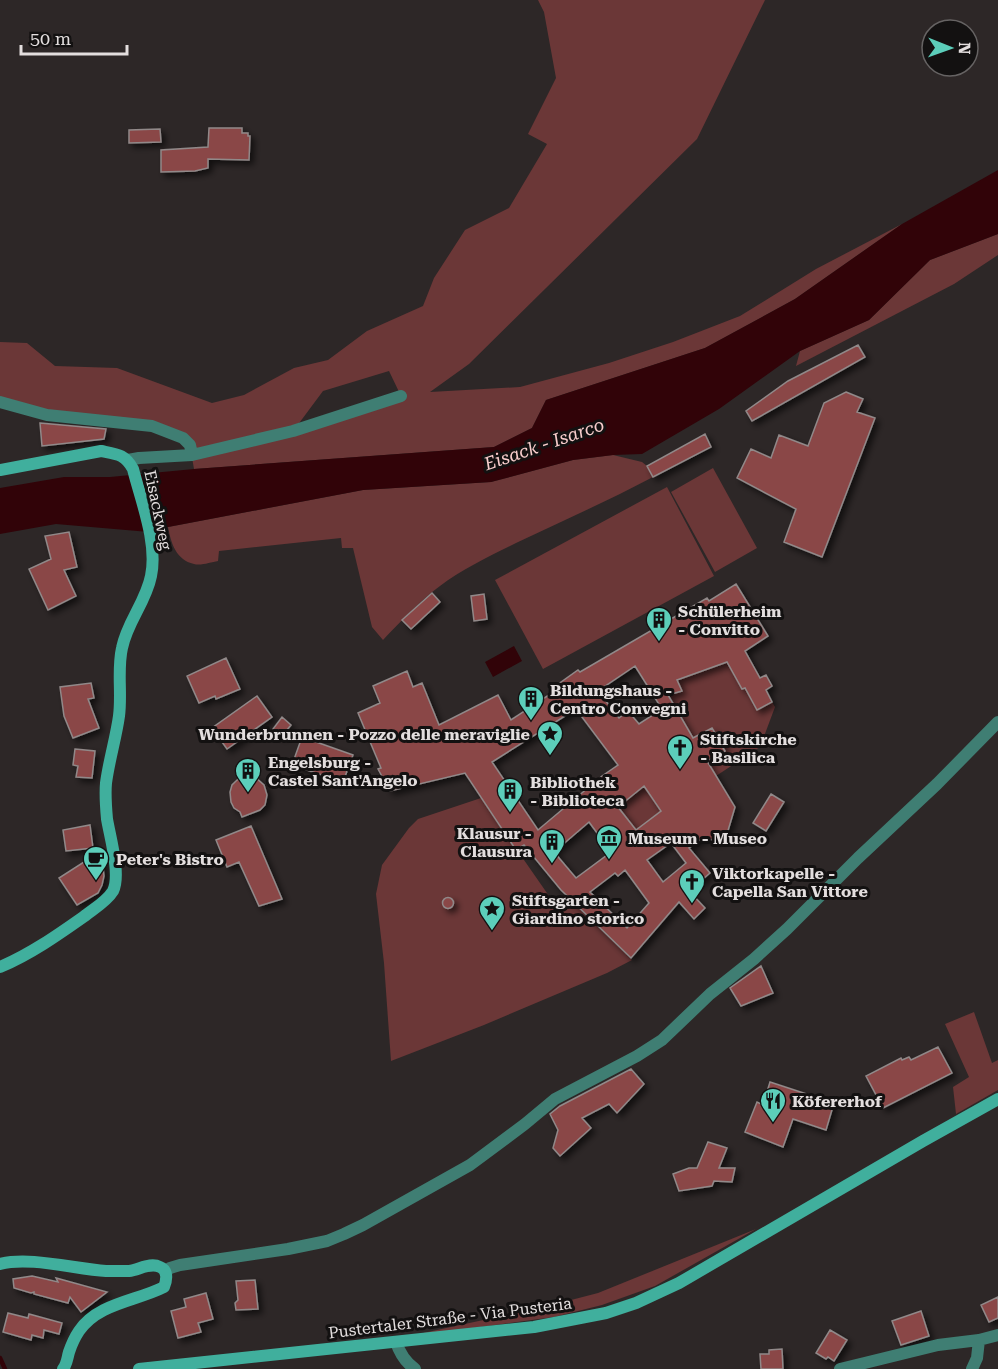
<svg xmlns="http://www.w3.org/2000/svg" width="998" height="1369" viewBox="0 0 998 1369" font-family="'Roboto Serif',serif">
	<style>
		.green { fill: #6b3737; fill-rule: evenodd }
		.water { fill: #310308 }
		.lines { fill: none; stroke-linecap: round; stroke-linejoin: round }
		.stream { stroke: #310308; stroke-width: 4.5 }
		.building { fill: #8a4647; stroke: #918989; stroke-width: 1.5; fill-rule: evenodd; filter: url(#shadow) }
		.street { stroke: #3f7e73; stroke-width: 12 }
		.secondary { stroke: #40af9d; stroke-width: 12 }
		.labels { text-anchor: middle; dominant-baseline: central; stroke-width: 6; stroke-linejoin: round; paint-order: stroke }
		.street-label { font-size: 16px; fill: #e3dede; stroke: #131111 }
		.poi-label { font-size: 16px; font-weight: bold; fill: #e3dede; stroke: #131111; text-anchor: start }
		.water-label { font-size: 18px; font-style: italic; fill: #f8cdcc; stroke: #131111 }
	</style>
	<defs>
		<filter id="shadow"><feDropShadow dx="4" dy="4" stdDeviation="3" flood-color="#0009"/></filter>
	</defs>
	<rect width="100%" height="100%" fill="#2d2727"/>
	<path class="green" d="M538,0H765L697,139L469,364L430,392L520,387L609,363L673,342L740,316L816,269L902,224L795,299L705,348L546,400L532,428L494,447L194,469L190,446L152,426L0,403V342L27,343L55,366L117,368L212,403L244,395L294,368L328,360L367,331L423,306L434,278L465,230L509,208L547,144L528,134L556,78L544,12ZM389,371L401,396L294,430L323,391Z
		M998,234V255L954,284L796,366L800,351L869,320L930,260Z
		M613,455L642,462L647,466L653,477C608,501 562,521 516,543C492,555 462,569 440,586C421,600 400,622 383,640L372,627L353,548H342L341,538L219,551L218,561C211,562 201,566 194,564C176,560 171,543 168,527L363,490L491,482L573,460Z
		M713,468L757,548L715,572L671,492Z
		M667,487L714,576L543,669L495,580Z
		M727,662L742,689L745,688L757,710L772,702L775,707L760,747L716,776L707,761L725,751L722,746L725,744C727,736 723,732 715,733L712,728L693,738L674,705L670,695L682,691L677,680Z
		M644,786L661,811L636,830L618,807Z
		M481,798L556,906L567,897L632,960L607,973L484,1025L391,1061L384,963L376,894L382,865L409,828L418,819Z
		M974,1012L992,1063L998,1060V1090L956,1114L953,1087L969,1077L945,1024Z
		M756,1229L655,1286L602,1305L554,1317L400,1338L548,1306L598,1293Z"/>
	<path class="water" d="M998,170V234L930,260L869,320L800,351L719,409L642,454L613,455L573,460L491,482L363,490L168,527L149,532L56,524L0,534V488L64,477H110L194,469L494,447L532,428L546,400L705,348L795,299L902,224Z
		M514,646L522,661L493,677L485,662Z"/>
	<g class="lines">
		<path class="stream" d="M0,1358L5,1369"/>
	</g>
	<path class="building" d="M209,128H242V133H248V136H250L249,160L208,159V168L195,171L161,172V150L208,147Z
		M160,129L161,142L129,143V130Z
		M858,345L865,357L752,421L746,411L788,381Z
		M846,392L863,399L857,412L875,418L822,557L784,542L796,509L737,478L751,449L771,458L779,435L808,446L824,403Z
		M40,423L106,429L104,439L42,446Z
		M705,434L711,447L653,477L647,466Z
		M69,532L77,567L64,570L76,596L48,610L29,569L51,559L45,536Z
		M736,584L768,636L745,651L760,678L766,675L772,686L766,690L772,702L757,710L745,688L742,689L727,662L677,680L682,691L668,695L693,738L712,728L715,733L720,732L723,734L725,738L723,748L725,751L707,761L735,807L727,834L716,841L705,838L700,840L689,848L710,873L689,891L705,908L694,919L679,902L631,958L561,890L524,845L516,850L465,773L390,791L378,769L381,768L358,713L380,703L373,686L407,671L413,687L422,683L439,725L498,695L511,720L552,693L550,690L578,670L580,672L707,598L709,601ZM635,666L662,709L639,724L628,711L619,718L598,691ZM576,709L618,765L602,776L538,830L492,762ZM644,786L661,811L636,830L618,807ZM589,822L611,852L576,878L554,852ZM671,843L686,863L663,882L647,860ZM625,870L649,903L627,928L590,892L615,873L618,876Z
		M432,593L440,602L411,629L402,620Z
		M484,594L487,619L474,621L471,596Z
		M226,658L240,689L216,699L215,696L199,703L187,676Z
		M91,683L94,698L88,699L99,728L73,738L64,716L60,687Z
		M257,696L272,717L227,749L212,728Z
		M282,717L291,725L282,736L273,729Z
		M302,737L353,755L343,782L292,765Z
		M75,749L95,751L92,778L76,777L78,766L73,765Z
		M250,776L256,778L264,785L267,795L265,805L260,810L242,817L240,812L234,808L231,802L230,792L232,785L237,780L243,777Z
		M771,794L784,802L766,831L753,823Z
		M90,825L93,848L66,851L63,830Z
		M251,826L282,899L259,906L239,862L227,867L216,840Z
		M101,851L104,876L102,885L98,893L77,905L59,878Z
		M442.5 903a5.5 5.5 0 1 1 11 0a5.5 5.5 0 1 1-11 0Z
		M761,966L773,993L741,1006L730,988Z
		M938,1047L952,1073L883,1108L866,1076L901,1058L902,1060L909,1057L911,1060Z
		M631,1069L644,1084L617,1113L609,1104L582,1118L591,1128L560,1156L553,1148L558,1130L550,1114L560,1106Z
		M770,1082L834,1103L826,1130L793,1119L783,1147L745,1132L757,1102L763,1105Z
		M708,1142L727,1148L719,1168H735L732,1182L714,1181L712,1186L679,1191L673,1174L689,1168H697Z
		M32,1276L58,1282L56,1278L107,1292L81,1312L70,1297L68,1303L34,1294V1292L31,1293L14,1288L13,1279Z
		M255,1280L258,1309L236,1310L235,1303L238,1300L236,1281Z
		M206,1293L213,1319L198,1323L201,1332L178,1338L171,1311L186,1307L184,1299Z
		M998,1297V1318L989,1322L981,1305Z
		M921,1311L929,1336L901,1345L892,1321Z
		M8,1313L28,1318L29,1314L62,1323L59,1334L44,1330L43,1338L32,1335L31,1340L3,1332Z
		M830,1330L847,1340L834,1361L828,1357L826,1359L816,1353Z
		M782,1349L783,1369H761L760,1354H769V1350Z"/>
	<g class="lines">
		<path class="street" d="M0,402L47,415L152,426L183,438L190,445L192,455
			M128,460L139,458L192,455L293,431L401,396
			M166,1272L170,1268L180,1265L288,1249L327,1241L344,1234L363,1225L470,1165L525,1124L555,1099L637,1056L662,1040L710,994L754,959L787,929L858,858L937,784L998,722
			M396,1342C400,1354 405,1362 415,1369
			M840,1369L938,1345L979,1340L998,1335
			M972,1369L977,1358L979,1340"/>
		<path class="secondary" d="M0,470L101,451C117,454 125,454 133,469C141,501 158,543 151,576C146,602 127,622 122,648C117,670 122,693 119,716C116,738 109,760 106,783C105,794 106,808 107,819C110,837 121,875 113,891C107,901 95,908 86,915C59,934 31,954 0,967
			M0,1264C29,1256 75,1269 106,1271C113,1271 122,1271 129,1271C139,1270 150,1262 160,1267C168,1270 167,1280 164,1287C137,1301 98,1303 79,1331C75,1337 71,1346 69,1352C67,1359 67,1364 63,1369
			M139,1369L534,1327L606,1313L636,1303L679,1283L923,1141L998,1099"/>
	</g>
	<defs>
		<symbol id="building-pin" viewBox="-11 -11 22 30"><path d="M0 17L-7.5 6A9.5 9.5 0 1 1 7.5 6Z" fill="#5cceba" stroke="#131111"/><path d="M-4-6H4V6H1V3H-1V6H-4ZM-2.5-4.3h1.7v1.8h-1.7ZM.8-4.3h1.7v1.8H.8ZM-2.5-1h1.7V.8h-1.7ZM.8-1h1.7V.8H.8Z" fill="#111"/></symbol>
		<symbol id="sight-pin" viewBox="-11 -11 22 30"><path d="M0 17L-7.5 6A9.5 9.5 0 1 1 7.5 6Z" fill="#5cceba" stroke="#131111"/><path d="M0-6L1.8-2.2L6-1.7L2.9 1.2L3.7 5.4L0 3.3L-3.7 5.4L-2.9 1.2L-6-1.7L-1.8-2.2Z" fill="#111"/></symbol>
		<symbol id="church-pin" viewBox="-11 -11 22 30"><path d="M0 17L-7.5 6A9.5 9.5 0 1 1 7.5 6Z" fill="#5cceba" stroke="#131111"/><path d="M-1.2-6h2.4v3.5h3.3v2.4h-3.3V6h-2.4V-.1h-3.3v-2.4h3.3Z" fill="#111"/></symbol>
		<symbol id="museum-pin" viewBox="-11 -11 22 30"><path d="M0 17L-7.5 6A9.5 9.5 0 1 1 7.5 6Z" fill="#5cceba" stroke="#131111"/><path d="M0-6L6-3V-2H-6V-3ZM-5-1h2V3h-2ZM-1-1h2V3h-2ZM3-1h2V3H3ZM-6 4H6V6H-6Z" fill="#111"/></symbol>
		<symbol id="cafe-pin" viewBox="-11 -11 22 30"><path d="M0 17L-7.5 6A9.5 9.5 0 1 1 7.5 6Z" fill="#5cceba" stroke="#131111"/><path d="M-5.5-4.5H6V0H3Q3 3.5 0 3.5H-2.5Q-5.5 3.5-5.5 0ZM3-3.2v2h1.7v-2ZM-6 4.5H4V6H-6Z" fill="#111"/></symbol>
		<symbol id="restaurant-pin" viewBox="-11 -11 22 30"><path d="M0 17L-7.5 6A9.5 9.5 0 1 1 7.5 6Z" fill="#5cceba" stroke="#131111"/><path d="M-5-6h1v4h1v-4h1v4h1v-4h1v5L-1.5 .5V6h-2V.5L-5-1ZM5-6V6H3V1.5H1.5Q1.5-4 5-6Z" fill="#111"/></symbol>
	</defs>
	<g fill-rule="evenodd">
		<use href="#building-pin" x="644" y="605" width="30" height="40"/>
		<use href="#building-pin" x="516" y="684" width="30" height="40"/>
		<use href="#sight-pin" x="535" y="719" width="30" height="40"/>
		<use href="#church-pin" x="665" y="733" width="30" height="40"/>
		<use href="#building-pin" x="233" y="756" width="30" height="40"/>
		<use href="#building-pin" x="495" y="776" width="30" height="40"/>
		<use href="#museum-pin" x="594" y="823" width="30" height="40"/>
		<use href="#building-pin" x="537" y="827" width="30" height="40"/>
		<use href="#cafe-pin" x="81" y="844" width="30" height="40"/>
		<use href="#church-pin" x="677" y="867" width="30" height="40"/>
		<use href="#sight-pin" x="477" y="894" width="30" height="40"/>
		<use href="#restaurant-pin" x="758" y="1086" width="30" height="40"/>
	</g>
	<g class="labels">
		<g class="street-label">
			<text transform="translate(158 510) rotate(78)">Eisackweg</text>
			<text transform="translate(450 1318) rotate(-7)">Pustertaler Straße - Via Pusteria</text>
		</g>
		<g class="poi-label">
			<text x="678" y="611">Schülerheim<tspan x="678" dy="18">- Convitto</tspan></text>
			<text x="550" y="690">Bildungshaus -<tspan x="550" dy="18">Centro Convegni</tspan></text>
			<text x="530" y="734" text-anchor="end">Wunderbrunnen - Pozzo delle meraviglie</text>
			<text x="700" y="739">Stiftskirche<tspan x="700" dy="18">- Basilica</tspan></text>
			<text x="268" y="762">Engelsburg -<tspan x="268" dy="18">Castel Sant'Angelo</tspan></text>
			<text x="530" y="782">Bibliothek<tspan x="530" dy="18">- Biblioteca</tspan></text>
			<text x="532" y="833" text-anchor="end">Klausur -<tspan x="532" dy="18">Clausura</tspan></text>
			<text x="628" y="838">Museum - Museo</text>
			<text x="116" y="859">Peter's Bistro</text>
			<text x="712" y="873">Viktorkapelle -<tspan x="712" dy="18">Capella San Vittore</tspan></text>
			<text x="512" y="900">Stiftsgarten -<tspan x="512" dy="18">Giardino storico</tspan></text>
			<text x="792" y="1101">Köfererhof</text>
		</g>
		<g class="water-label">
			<text transform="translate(544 444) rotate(-19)">Eisack - Isarco</text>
		</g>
	</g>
	<g transform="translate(950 48) rotate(91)"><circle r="28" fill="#131111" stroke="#666363" stroke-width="1.5"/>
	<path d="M0-4.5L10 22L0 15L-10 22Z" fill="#5cceba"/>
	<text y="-9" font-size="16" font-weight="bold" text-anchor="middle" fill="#e3dede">N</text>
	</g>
	<path d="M21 45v9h106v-9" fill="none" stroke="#e3dede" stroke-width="3"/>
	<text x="30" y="45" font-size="18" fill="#e3dede" stroke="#131111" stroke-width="4.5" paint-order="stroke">50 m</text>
</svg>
